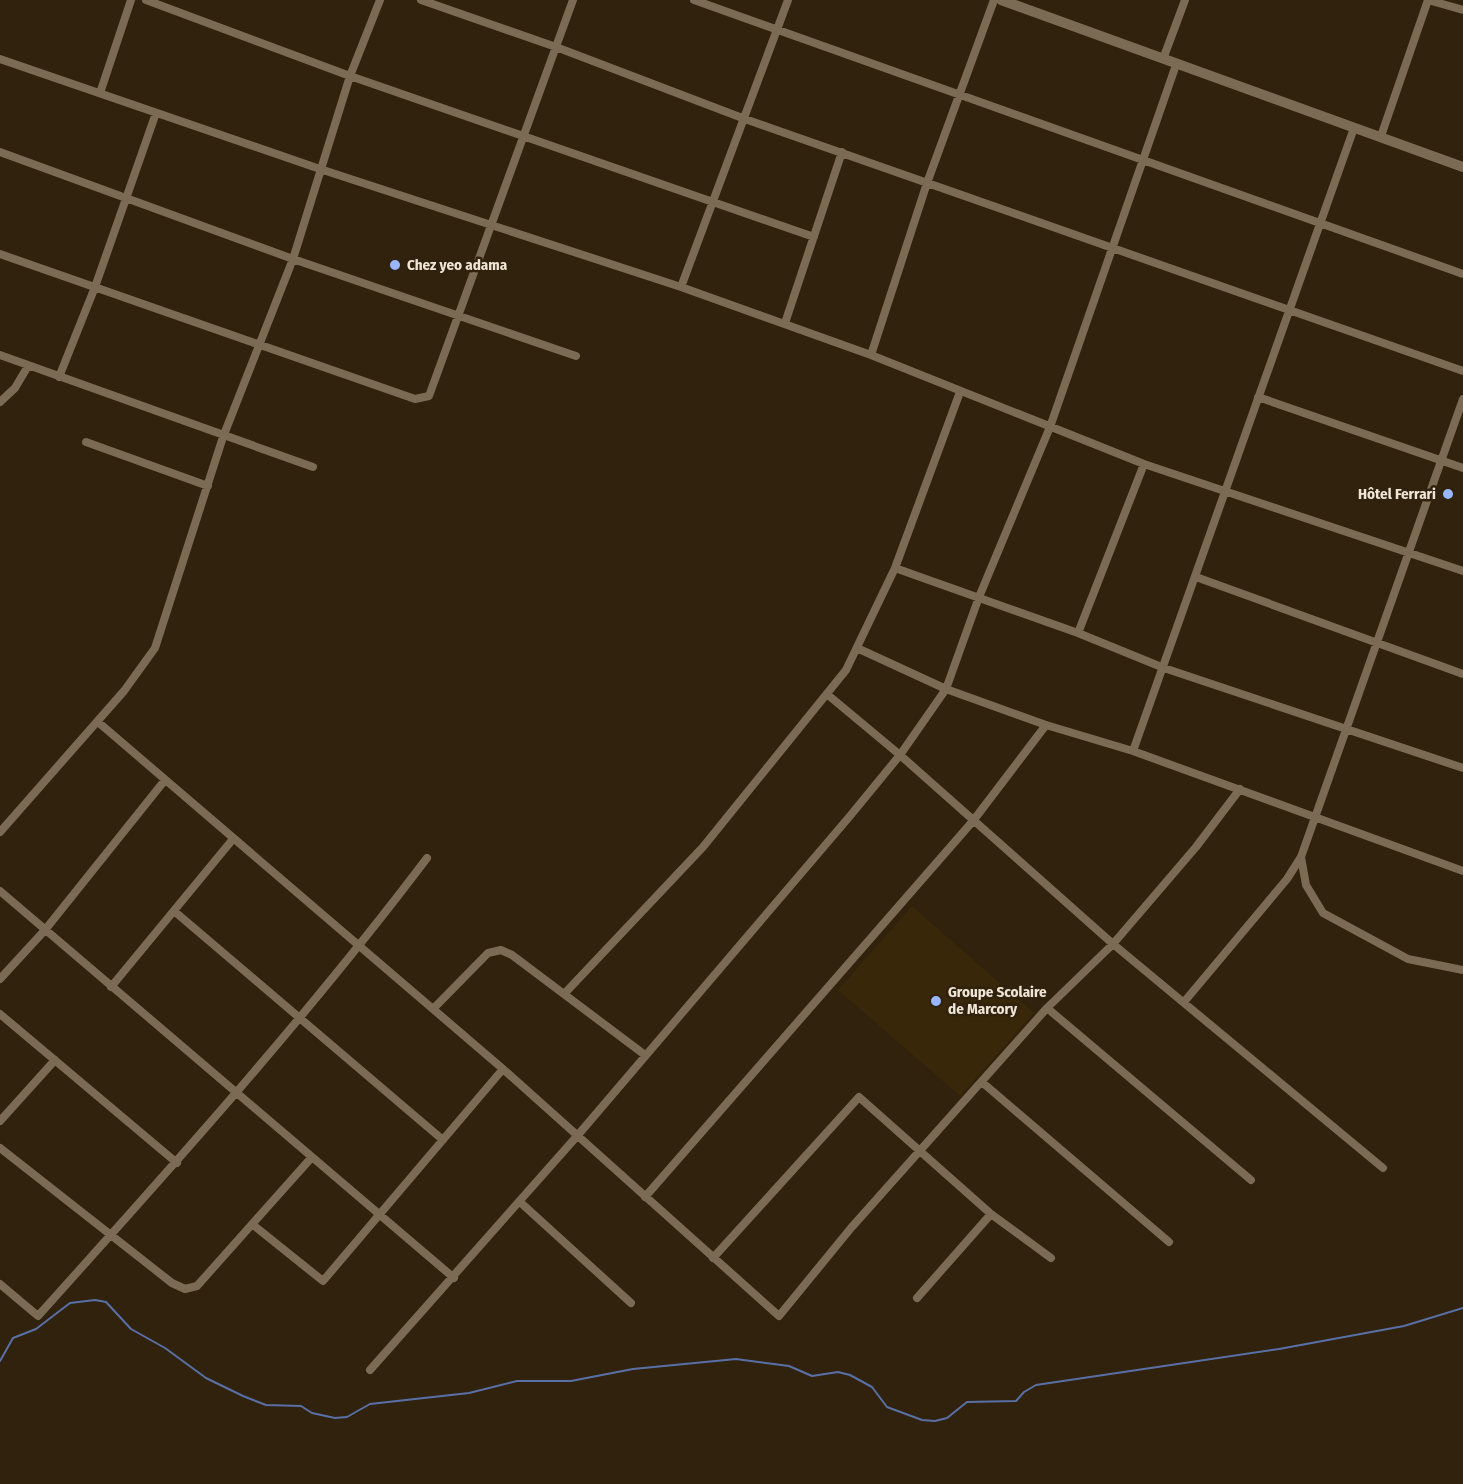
<svg xmlns="http://www.w3.org/2000/svg" width="1463" height="1484" viewBox="0 0 1463 1484" font-family="'Fira Sans Condensed',sans-serif">
	<style>
		.built { fill: #392709 }
		.lines { fill: none; stroke-linecap: round; stroke-linejoin: round }
		.stream { stroke: #5970a7; stroke-width: 2 }
		.minor { stroke: #7c6b54; stroke-width: 8 }
		.tertiary { stroke: #7c6b54; stroke-width: 10 }
		.poi-dot { fill: #97b6fd; stroke: #30220c; stroke-width: 2 }
		.labels { text-anchor: middle; dominant-baseline: central; stroke-width: 5; stroke-linejoin: round; paint-order: stroke }
		.poi-label { font-size: 15px; font-weight: bold; fill: #efe6d8; stroke: #30220c; text-anchor: start }
	</style>
	<rect width="100%" height="100%" fill="#30220c"/>
	<path class="built" d="M912,906L1034,1013L960,1096L838,990Z"/>
	<g class="lines">
		<path class="stream" d="M0,1361L13,1338L36,1329L70,1303L95,1300L106,1302L131,1329L165,1348L206,1378L243,1396L266,1405L301,1406L312,1413L335,1418L347,1417L370,1404L469,1393L517,1381H571L633,1369L736,1359L789,1366L812,1376L838,1372L850,1375L872,1387L887,1407L922,1420L935,1421L947,1418L967,1402L1016,1401L1024,1392L1036,1385L1279,1349L1404,1326L1463,1308"/>
		<path class="minor" d="M146,0L350,76L814,237
			M421,0L556,47L745,119L1463,371
			M694,0L1463,274
			M1428,0L1463,10
			M0,59L320,169L681,287L871,355L1144,464L1463,571
			M1163,59L1185,0
			M100,93L131,0
			M1381,136L1428,0
			M0,152L293,259L576,356
			M0,254L415,399L429,396L573,0
			M681,287L788,0
			M785,323L842,152
			M0,355L313,467
			M871,355L927,183L994,0
			M59,377L95,287L156,113
			M1258,397L1463,468
			M0,402L15,388L28,366
			M86,442L208,486
			M895,568L1078,633L1164,668L1463,768
			M1196,577L1463,674
			M1078,633L1144,464
			M857,648L946,689L1046,725L1133,751L1463,871
			M828,695L900,755L1113,944L1383,1168
			M98,722L503,1069L779,1316L851,1228L1047,1008L1113,944L1196,847L1240,789
			M1133,751L1354,128
			M0,832L124,691L155,648L223,437L293,259L350,76L380,0
			M1301,857L1306,885L1323,913L1408,959L1463,970
			M0,891L454,1278
			M174,911L443,1140
			M0,979L45,930L165,780
			M111,987L233,839
			M565,993L703,847L846,670L895,568L960,392
			M1184,1002L1287,879L1301,857L1463,399
			M1047,1008L1251,1180
			M433,1009L488,953L501,950L512,955L645,1055
			M0,1014L177,1163
			M983,1083L1169,1242
			M0,1121L55,1060
			M0,1148L172,1283L185,1289L197,1286L312,1157
			M645,1197L973,821L1046,725
			M520,1202L631,1303
			M252,1224L323,1281L503,1069
			M713,1258L859,1097L991,1214L1051,1258
			M0,1284L38,1316C172,1167 306,1018 427,858
			M917,1298L991,1214
			M370,1370L578,1135L850,816L900,755L946,689L979,597L1050,427L1176,65"/>
		<path class="tertiary" d="M1001,0L1463,167"/>
	</g>
	<g class="poi-dot">
		<circle cx="395" cy="265" r="6"/>
		<circle cx="1448" cy="494" r="6"/>
		<circle cx="936" cy="1001" r="6"/>
	</g>
	<g class="labels">
		<g class="poi-label">
			<text x="407" y="265">Chez yeo adama</text>
			<text x="1436" y="494" text-anchor="end">Hôtel Ferrari</text>
			<text x="948" y="992">Groupe Scolaire<tspan x="948" dy="17">de Marcory</tspan></text>
		</g>
	</g>
</svg>
